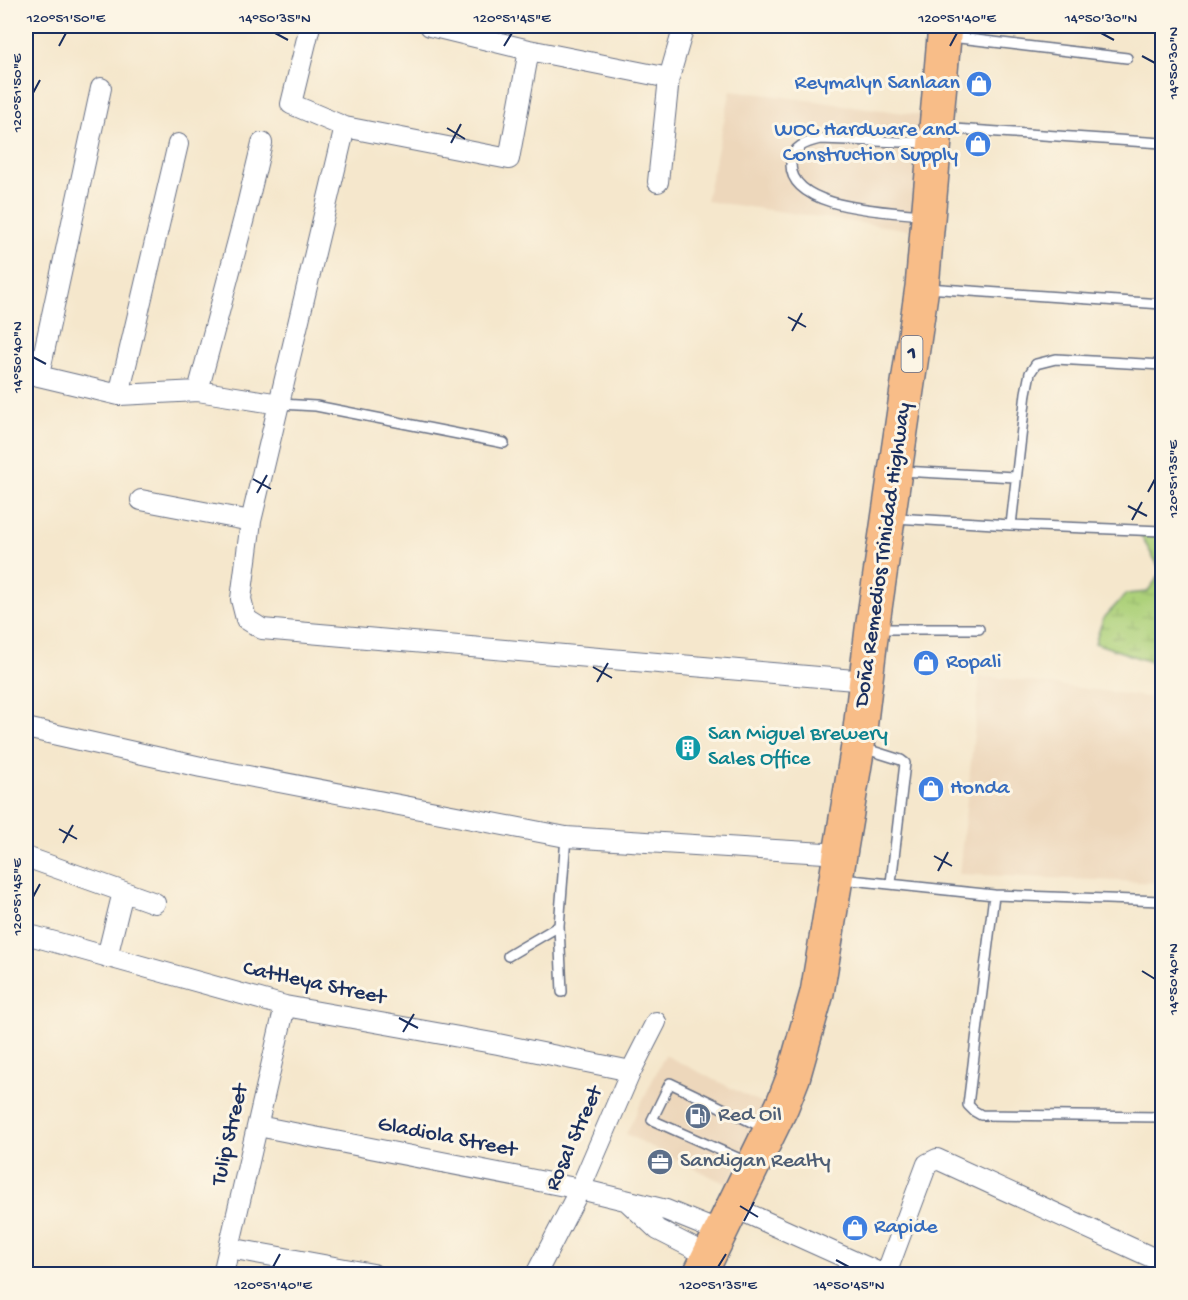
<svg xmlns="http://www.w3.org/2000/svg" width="1188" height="1300" viewBox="0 0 1188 1300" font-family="'Gochi Hand',sans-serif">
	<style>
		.built { fill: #edd7bb }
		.wetland { fill: url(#wetland-marsh); stroke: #64806c; stroke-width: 1.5 }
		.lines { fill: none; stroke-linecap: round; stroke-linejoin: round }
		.lane-casing { stroke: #676f84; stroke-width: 12 }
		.street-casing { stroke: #676f84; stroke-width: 22 }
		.highway-casing { stroke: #676f84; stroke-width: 36 }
		.lane { stroke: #fff; stroke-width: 9 }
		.street { stroke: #fff; stroke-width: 20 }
		.highway { stroke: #f8bd88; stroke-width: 33 }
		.ticks { fill: none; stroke: #1b2f5e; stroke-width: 2 }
		.labels { text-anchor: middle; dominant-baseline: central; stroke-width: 6; stroke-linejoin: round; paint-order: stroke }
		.shield { fill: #fcf5e5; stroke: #5e6a86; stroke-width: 1.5 }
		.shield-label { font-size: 21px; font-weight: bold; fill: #1b2f5e }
		.shop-label { font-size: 22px; fill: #366cbe; stroke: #fcf5e5; text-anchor: start }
		.street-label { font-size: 22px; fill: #1b2f5e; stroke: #fcf5e5 }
		.culture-label { font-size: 22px; fill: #0d838f; stroke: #fcf5e5; text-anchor: start }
		.service-label { font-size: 22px; fill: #4e5e75; stroke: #fcf5e5; text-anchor: start }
		.neatline { fill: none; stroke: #1b2f5e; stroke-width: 2 }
		.ticks-label { font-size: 15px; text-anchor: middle; fill: #1b2f5e }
	</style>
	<defs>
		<pattern id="wetland-marsh" width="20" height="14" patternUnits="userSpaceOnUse" patternTransform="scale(1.5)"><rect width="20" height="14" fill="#add17a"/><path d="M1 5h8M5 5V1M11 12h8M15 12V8" fill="none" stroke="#94b46c"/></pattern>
	</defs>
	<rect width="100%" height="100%" fill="#fcf5e5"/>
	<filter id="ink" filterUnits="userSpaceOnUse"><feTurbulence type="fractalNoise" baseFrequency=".0167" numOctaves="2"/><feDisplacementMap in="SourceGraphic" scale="12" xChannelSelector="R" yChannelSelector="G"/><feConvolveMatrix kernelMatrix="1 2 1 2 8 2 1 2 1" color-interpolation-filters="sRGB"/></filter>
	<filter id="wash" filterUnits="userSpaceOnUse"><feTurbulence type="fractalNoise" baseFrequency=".008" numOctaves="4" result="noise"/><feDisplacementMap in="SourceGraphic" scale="24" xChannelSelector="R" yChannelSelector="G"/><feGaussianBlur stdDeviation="1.35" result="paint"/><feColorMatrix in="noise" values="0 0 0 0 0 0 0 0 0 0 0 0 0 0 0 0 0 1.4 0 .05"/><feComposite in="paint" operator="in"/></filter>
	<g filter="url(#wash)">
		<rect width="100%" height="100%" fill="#f5e7cc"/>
		<path class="built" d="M731,90L927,116L911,230L706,201Z
			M980,677L1003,678L1162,699V883L959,874Z
			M665,1055L767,1106L728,1185L626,1134Z"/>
		<path class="wetland" d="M1138,531L1162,532V666L1095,643L1103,619L1126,594L1147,592L1162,572Z"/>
	</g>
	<g filter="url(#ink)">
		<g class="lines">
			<defs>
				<path id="lane" d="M951,37L1127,58
					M940,128L1162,143
					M922,215C889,211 789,210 791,163C791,147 807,142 820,139L929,143
					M927,288L1162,304
					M280,404L316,406L504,443
					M901,471L1015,477
					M895,518L1011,525L1162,531
					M1011,525L1026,393L1030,373L1036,364L1056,359L1162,365
					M877,629H979
					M863,748L901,760L905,763L891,883
					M842,879L994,895L1162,901
					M994,895L968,1105L974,1111L981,1115L1162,1117
					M508,956L559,926
					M562,992L559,926L566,837
					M749,1163L652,1120L670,1083L766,1129"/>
				<path id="street" d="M310,26L291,104L345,127L509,159L529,50
					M430,26L529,50L669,78
					M345,127L251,521L241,599L246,619L262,629L866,681
					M658,182L669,78L684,26
					M26,373L119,395L198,391L280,404
					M39,375L101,88
					M198,391L244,218L262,143
					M119,395L178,144
					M141,500L251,521
					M26,728L201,767L566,837L841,854
					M26,857L155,903
					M26,934L285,1006L498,1044L631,1071
					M107,957L123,892
					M258,1126L580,1189L666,1210L720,1232
					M627,1201L658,1230L709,1256
					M733,1207L882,1274
					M229,1248L373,1274
					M223,1274L285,1006
					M536,1274L580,1189L631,1071L656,1022
					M886,1274L927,1164L937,1159L1162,1262"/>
				<path id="highway" d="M700,1274L782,1106L793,1078L817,993L858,746L872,629L922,287L945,26"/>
			</defs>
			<use href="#lane" class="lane-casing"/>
			<use href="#street" class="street-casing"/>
			<use href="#highway" class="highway-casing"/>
			<use href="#lane" class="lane"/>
			<use href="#street" class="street"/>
			<use href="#highway" class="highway"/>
		</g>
	</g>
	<path class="ticks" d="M275,33L288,40M1101,33L1114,40M59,46L66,33M504,46L512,33M950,46L957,33M1142,56L1155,63M33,93L40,80M447,128L465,139M451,143L461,124M788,317L806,327M792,331L802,313M33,357L46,364M253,479L271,489M1148,492L1155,479M257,493L267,475M1128,506L1147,516M1132,520L1142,502M593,667L612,678M597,682L608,663M59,829L77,839M63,843L73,825M934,856L952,866M938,871L948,852M33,897L40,884M1142,971L1155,979M399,1018L418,1028M403,1032L414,1014M740,1206L758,1217M744,1221L754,1202M836,1260L849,1267M273,1267L280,1254M718,1267L726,1254"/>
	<defs>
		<symbol id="shop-disc" viewBox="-11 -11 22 22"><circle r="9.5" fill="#3f7fe0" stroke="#fcf5e5"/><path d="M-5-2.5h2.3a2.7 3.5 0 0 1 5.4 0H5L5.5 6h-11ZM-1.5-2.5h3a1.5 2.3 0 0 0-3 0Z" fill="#fff"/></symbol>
		<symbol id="building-disc" viewBox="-11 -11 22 22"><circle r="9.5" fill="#0f9aa8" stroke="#fcf5e5"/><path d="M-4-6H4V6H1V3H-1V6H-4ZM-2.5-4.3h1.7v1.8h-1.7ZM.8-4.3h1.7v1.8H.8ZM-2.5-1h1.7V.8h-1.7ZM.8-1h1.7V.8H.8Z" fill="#fff"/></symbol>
		<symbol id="fuel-disc" viewBox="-11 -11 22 22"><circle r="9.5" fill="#5c6f8a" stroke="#fcf5e5"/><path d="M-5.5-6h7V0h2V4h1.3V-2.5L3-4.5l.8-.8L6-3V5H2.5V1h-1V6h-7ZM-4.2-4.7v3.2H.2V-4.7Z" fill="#fff"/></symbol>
		<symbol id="office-disc" viewBox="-11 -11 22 22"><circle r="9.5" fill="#5c6f8a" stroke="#fcf5e5"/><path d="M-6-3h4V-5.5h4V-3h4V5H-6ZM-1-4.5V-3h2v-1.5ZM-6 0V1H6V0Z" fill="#fff"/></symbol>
	</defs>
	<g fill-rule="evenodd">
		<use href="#shop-disc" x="964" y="69" width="30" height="30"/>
		<use href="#shop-disc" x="963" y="129" width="30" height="30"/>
		<use href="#shop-disc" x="911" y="648" width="30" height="30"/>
		<use href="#building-disc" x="673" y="733" width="30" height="30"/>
		<use href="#shop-disc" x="916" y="774" width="30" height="30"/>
		<use href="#fuel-disc" x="683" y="1101" width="30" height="30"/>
		<use href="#office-disc" x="645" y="1147" width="30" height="30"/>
		<use href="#shop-disc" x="840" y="1213" width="30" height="30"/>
	</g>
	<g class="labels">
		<rect class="shield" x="901.5" y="336" width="21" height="36" rx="4.5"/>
		<g class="shield-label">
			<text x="912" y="354">1</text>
		</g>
		<g class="shop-label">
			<text x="960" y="84" text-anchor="end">Reymalyn Sanlaan</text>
			<text x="958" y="131" text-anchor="end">WOC Hardware and<tspan x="958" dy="25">Construction Supply</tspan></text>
			<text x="946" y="663">Ropali</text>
			<text x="950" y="789">Honda</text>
			<text x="874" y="1228">Rapide</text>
		</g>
		<g class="street-label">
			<text transform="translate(884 555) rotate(-82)">Doña Remedios Trinidad Highway</text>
			<text transform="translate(314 984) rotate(12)">Cattleya Street</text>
			<text transform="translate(231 1135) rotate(-77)">Tulip Street</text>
			<text transform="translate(447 1138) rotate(11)">Gladiola Street</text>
			<text transform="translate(575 1139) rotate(-66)">Rosal Street</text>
		</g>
		<g class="culture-label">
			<text x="708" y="735">San Miguel Brewery<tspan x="708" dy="25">Sales Office</tspan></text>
		</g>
		<g class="service-label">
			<text x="718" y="1116">Red Oil</text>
			<text x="680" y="1162">Sandigan Realty</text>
		</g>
	</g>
	<rect width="1188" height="1300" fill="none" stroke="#fcf5e5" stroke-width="66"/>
	<rect x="33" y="33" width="1122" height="1234" class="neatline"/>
	<g class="ticks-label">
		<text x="66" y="22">120°51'50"E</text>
		<text x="275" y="22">14°50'35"N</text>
		<text x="512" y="22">120°51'45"E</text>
		<text x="957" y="22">120°51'40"E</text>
		<text x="1101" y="22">14°50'30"N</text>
		<text transform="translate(1172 63) rotate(-90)" y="5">14°50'30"N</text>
		<text transform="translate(16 93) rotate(-90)" y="5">120°51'50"E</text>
		<text transform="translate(16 357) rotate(-90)" y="5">14°50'40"N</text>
		<text transform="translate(1172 479) rotate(-90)" y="5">120°51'35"E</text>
		<text transform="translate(16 897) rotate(-90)" y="5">120°51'45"E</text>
		<text transform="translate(1172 979) rotate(-90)" y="5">14°50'40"N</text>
		<text x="273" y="1289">120°51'40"E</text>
		<text x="718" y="1289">120°51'35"E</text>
		<text x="849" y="1289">14°50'45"N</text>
	</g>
</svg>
